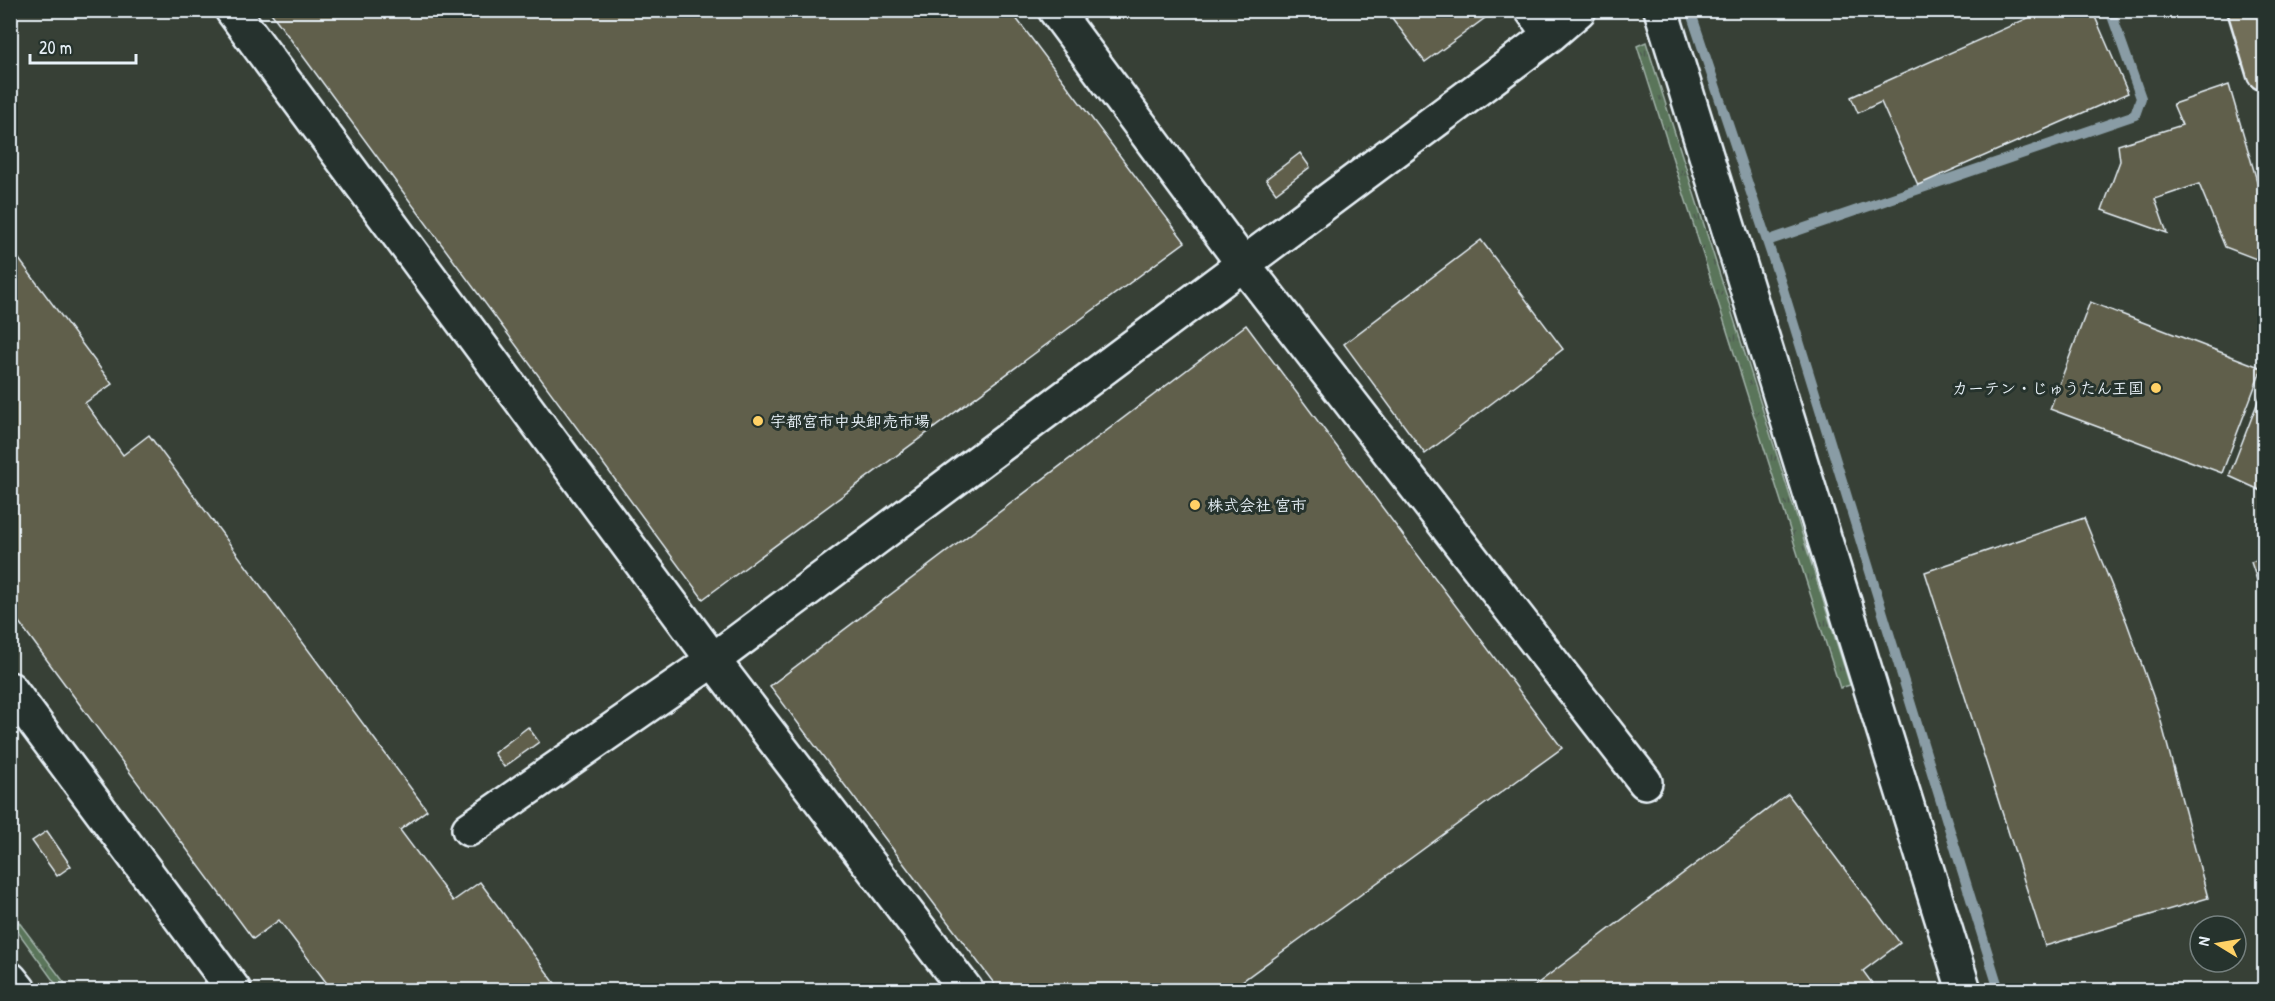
<svg xmlns="http://www.w3.org/2000/svg" width="2275" height="1001" viewBox="0 0 2275 1001" font-family="'Patrick Hand','Klee One',sans-serif">
	<style>
		.grass { fill: url(#grass-tufts); stroke: #a1b2a9; stroke-width: 1.5 }
		.lines { fill: none; stroke-linecap: round; stroke-linejoin: round }
		.stream { stroke: #899ca5; stroke-width: 10 }
		.building { fill: #605f4b; stroke: #e8f1f8; stroke-width: 1.5 }
		.minor-casing { stroke: #e8f1f8; stroke-width: 38 }
		.highway-casing { stroke: #e8f1f8; stroke-width: 38 }
		.minor { stroke: #26332d; stroke-width: 33 }
		.highway { stroke: #716e59; stroke-width: 33 }
		.poi-dot { fill: #ffd166; stroke: #26332d; stroke-width: 2 }
		.labels { text-anchor: middle; dominant-baseline: central; stroke-width: 6; stroke-linejoin: round; paint-order: stroke }
		.poi-label { font-size: 16px; font-weight: bold; fill: #e8f1f8; stroke: #26332d; text-anchor: start }
	</style>
	<defs>
		<pattern id="grass-tufts" width="24" height="20" patternUnits="userSpaceOnUse" patternTransform="scale(1.5)"><rect width="24" height="20" fill="#5a745a"/><path d="M3 7l-1-3M5 7V3M7 7l1-3M15 17l-1-3M17 17v-4M19 17l1-3" fill="none" stroke="#4f5c51"/></pattern>
	</defs>
	<rect width="100%" height="100%" fill="#374036"/>
	<filter id="ink" filterUnits="userSpaceOnUse"><feTurbulence type="fractalNoise" baseFrequency=".0167" numOctaves="2"/><feDisplacementMap in="SourceGraphic" scale="12" xChannelSelector="R" yChannelSelector="G"/><feConvolveMatrix kernelMatrix="1 2 1 2 8 2 1 2 1" color-interpolation-filters="sRGB"/></filter>
	<g filter="url(#ink)">
		<path class="grass" d="M1646,42L1850,685L1840,688L1637,46Z
			M18,921L70,990H60L13,925Z"/>
		<g class="lines">
			<path class="stream" d="M1690,10L1782,286L1999,990
				M1767,241L2135,115L2141,98L2110,10"/>
		</g>
		<path class="building" d="M269,10H1010L1185,242L703,599Z
			M1386,10H1496L1425,62Z
			M2046,10H2092L2128,93L1918,185L1881,102L1858,113L1851,97Z
			M2229,85L2264,205V262L2225,247L2199,184L2155,199L2167,233L2102,210L2120,161L2118,145L2182,125L2173,104Z
			M1300,153L1310,167L1276,193L1266,179Z
			M1481,240L1563,349L1425,454L1344,344Z
			M10,247L112,384L85,403L123,455L149,435L427,810L400,830L453,901L480,882L560,990H332L279,920L253,939L10,610Z
			M2090,302L2262,368L2222,473L2050,409Z
			M1246,325L1562,748L1230,990H999L770,686Z
			M2264,386V492L2229,476Z
			M2084,518L2127,623L2158,710L2208,898L2045,946L1925,572Z
			M2264,558V601L2251,562Z
			M528,727L539,742L504,767L494,753Z
			M1788,794L1900,943L1863,971L1877,990H1529Z
			M47,831L71,866L57,876L32,841Z"/>
		<g class="lines">
			<defs>
				<path id="minor" d="M232,10L713,660L966,990
					M1055,10L1244,265L1645,782
					M1532,10L1550,35
					M1661,10L1964,990
					M10,689L234,990
					M469,829L713,660L1550,35L1579,10
					M10,979L19,990"/>
				<path id="highway" d="M2245,10L2264,73"/>
			</defs>
			<use href="#minor" class="minor-casing"/>
			<use href="#highway" class="highway-casing"/>
			<use href="#minor" class="minor"/>
			<use href="#highway" class="highway"/>
		</g>
	</g>
	<g class="poi-dot">
		<circle cx="2156" cy="388" r="6"/>
		<circle cx="758" cy="421" r="6"/>
		<circle cx="1195" cy="505" r="6"/>
	</g>
	<g class="labels">
		<g class="poi-label">
			<text x="2144" y="388" text-anchor="end">カーテン・じゅうたん王国</text>
			<text x="770" y="421">宇都宮市中央卸売市場</text>
			<text x="1207" y="505">株式会社 宮市</text>
		</g>
	</g>
	<rect width="2275" height="1001" fill="none" stroke="#26332d" stroke-width="36"/>
	<rect x="18" y="18" width="2239" height="965" fill="none" stroke="#e8f1f8" stroke-width="2" filter="url(#ink)"/>
	<g transform="translate(2218 944) rotate(281)"><circle r="28" fill="#26332d" stroke="#747f7e" stroke-width="1.5"/>
	<path d="M0-4.5L10 22L0 15L-10 22Z" fill="#ffd166"/>
	<text y="-9" font-size="16" font-weight="bold" text-anchor="middle" fill="#e8f1f8">N</text>
	</g>
	<path d="M30 54v9h106v-9" fill="none" stroke="#e8f1f8" stroke-width="3"/>
	<text x="39" y="54" font-size="18" fill="#e8f1f8" stroke="#26332d" stroke-width="4.5" paint-order="stroke">20 m</text>
</svg>
